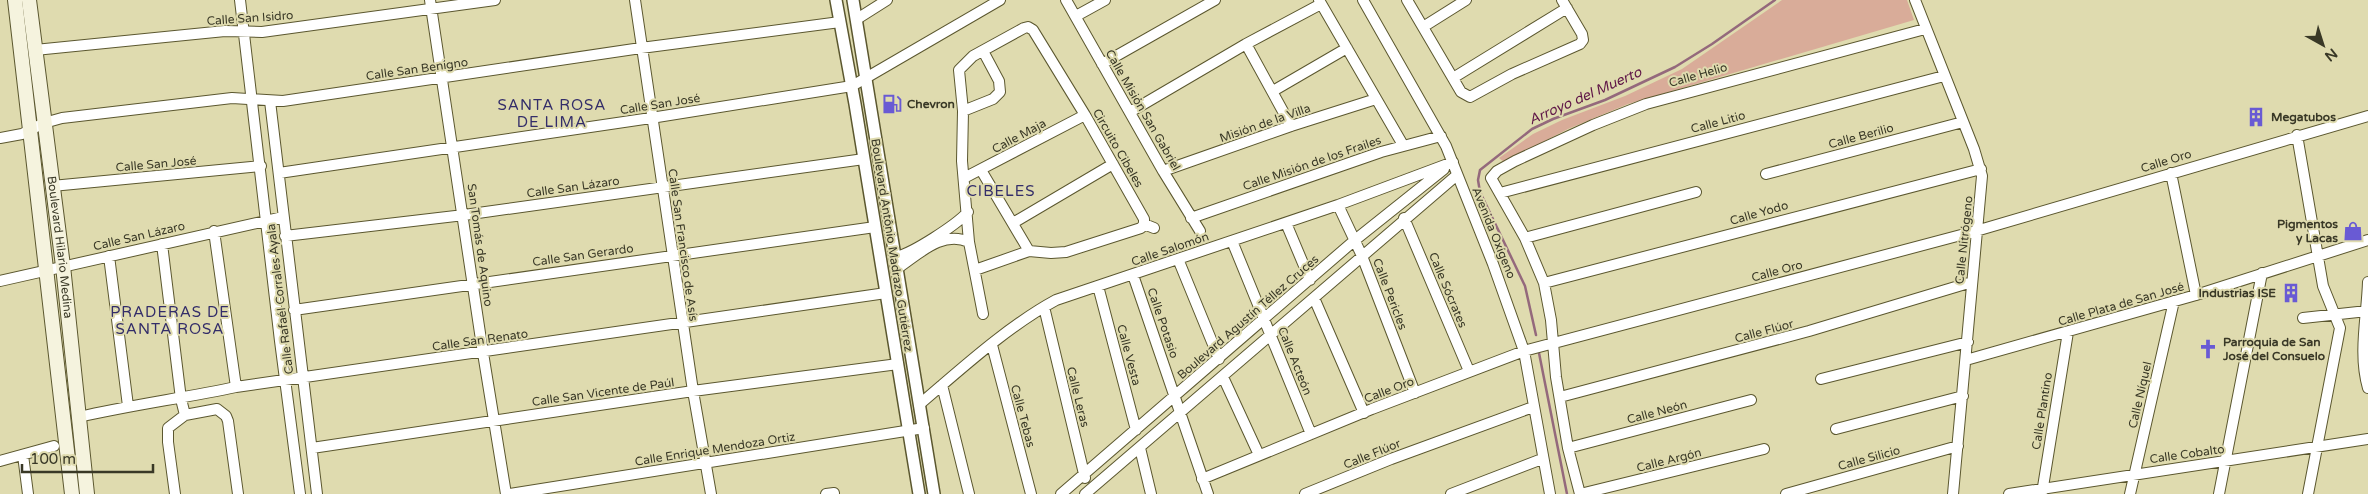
<svg xmlns="http://www.w3.org/2000/svg" width="2368" height="494" viewBox="0 0 2368 494" font-family="'Varela Round',sans-serif">
	<style>
		.green { fill: #d9ac99 }
		.lines { fill: none; stroke-linecap: round; stroke-linejoin: round }
		.stream { stroke: #94697c; stroke-width: 2.5 }
		.minor-casing { stroke: #5b572f; stroke-width: 12 }
		.tertiary-casing { stroke: #5b572f; stroke-width: 14 }
		.secondary-casing { stroke: #5b572f; stroke-width: 16 }
		.minor { stroke: #fff; stroke-width: 10 }
		.tertiary { stroke: #fff; stroke-width: 11 }
		.secondary { stroke: #f5f3de; stroke-width: 14 }
		.labels { text-anchor: middle; dominant-baseline: central; stroke-width: 4; stroke-linejoin: round; paint-order: stroke }
		.street-label { font-size: 12px; fill: #393826; stroke: #dfdbaf }
		.poi-label { font-size: 12px; font-weight: bold; fill: #393826; stroke: #dfdbaf; text-anchor: start }
		.water-label { font-size: 14px; font-style: italic; fill: #5e1546; stroke: #dfdbaf }
		.quarter-label { font-size: 15px; letter-spacing: 1px; fill: #332d69; stroke: #dfdbaf }
	</style>
	<rect width="100%" height="100%" fill="#dfdbaf"/>
	<path class="green" d="M1782,0H1907L1914,20L1628,104L1568,129L1504,162L1499,158L1533,134L1562,120L1625,96L1682,69Z"/>
	<g class="lines">
		<path class="stream" d="M1536,335L1525,286L1480,192L1478,180L1480,170L1532,129L1553,119L1605,100L1675,67L1712,44L1775,0
			M1539,353L1567,494"/>
		<defs>
			<path id="minor" d="M240,0L280,341L300,494
				M430,0L483,353L506,494
				M635,0L693,391L711,494
				M1066,0L1163,171L1200,231
				M1319,0L1403,145
				M1363,0L1446,146L1493,264L1524,351L1550,494
				M1407,0L1461,92L1470,97L1512,74L1580,44L1583,40L1582,34L1562,0
				M1915,0L1974,149L1982,176L1953,494
				M1076,16L1105,0
				M857,19L887,0
				M1423,27L1466,0
				M1246,44L1291,126
				M35,50L225,31L262,32L495,0
				M1102,64L1215,0
				M1453,78L1567,8
				M1273,91L1347,48
				M270,101L317,494
				M963,111L993,99L1000,92L999,81L983,51
				M1130,112L1246,44L1321,4
				M2297,135L2323,286L2340,328L2308,494
				M0,138L22,134L44,123L62,118L232,98L283,101L641,48L840,22
				M981,170L1029,251
				M1163,171L1291,126L1376,99
				M279,173L651,118L852,86L1000,0
				M2171,173L2196,295
				M1766,174L1963,122
				M964,178L1085,115
				M52,186L261,166
				M1500,193L1944,76
				M1338,205L1362,256L1415,393
				M1191,218L1381,152L1441,136
				M1404,218L1469,371
				M1013,223L1113,164
				M1286,223L1310,280
				M1144,224L1154,228
				M214,231L236,387
				M285,236L464,215L864,159
				M1525,238L1696,192
				M1232,241L1311,434
				M162,244L181,399L185,415
				M109,256L128,406
				M896,257C913,253 956,225 968,212
				M1178,259L1219,359
				M898,268C919,254 942,230 969,242
				M975,270L1029,251L1051,253L1066,252L1141,228L1144,224
				M1133,275L1208,494
				M0,281L283,217
				M2368,282C2367,316 2358,354 2368,388
				M1544,283C1690,246 1835,206 1981,169
				M1098,286L1136,430
				M1314,298L1364,413
				M1044,307L1085,478
				M294,310L875,227
				M983,314L969,242L962,161L963,111L959,70L973,56L1024,28L1028,27L1033,30L1085,115L1144,219V224
				M2303,318L2367,311
				M992,345L1031,494
				M1966,360L2196,295L2368,240
				M1223,377L1259,455
				M1821,379L1968,342
				M942,385L969,494
				M1560,397L1809,331L1972,282
				M920,404C961,369 1008,326 1056,300L1338,205L1453,162
				M79,417C131,405 184,398 236,387L886,293
				M1836,429L1963,396
				M312,448L693,391L898,364
				M1140,448L1151,494
				M1568,448L1751,400
				M1764,449L1580,494L1568,448L1556,377L1551,320L1544,283L1525,238L1491,178L1497,171L1515,161L1593,125L1646,104L1925,29
				M23,455L28,494
				M0,461L54,446
				M1202,479L1372,409L1524,351L1976,231L2368,116
				M2042,493L2068,332
				M175,494L168,442V428L185,415L217,409L226,416L228,421L238,494
				M510,494L924,428
				M826,494L834,493
				M1061,494L1355,240L1444,169
				M1085,494L1457,175
				M1305,494L1391,459L1533,407
				M1451,494L1542,459
				M1786,494L1958,446
				M2009,494L2368,439
				M2130,494L2174,301
				M2219,494L2262,273"/>
			<path id="tertiary" d="M836,0L855,104L919,494
				M853,0L934,494"/>
			<g id="secondary">
				<path d="M15,0L72,494"/>
				<path id="s1" d="M29,0L63,266L87,494"/>
			</g>
		</defs>
		<use href="#minor" class="minor-casing"/>
		<use href="#tertiary" class="tertiary-casing"/>
		<use href="#secondary" class="secondary-casing"/>
		<use href="#minor" class="minor"/>
		<use href="#tertiary" class="tertiary"/>
		<use href="#secondary" class="secondary"/>
	</g>
	<defs>
		<symbol id="fuel-bare" viewBox="-9 -9 18 18"><path d="M-5.5-6h7V0h2V4h1.3V-2.5L3-4.5l.8-.8L6-3V5H2.5V1h-1V6h-7ZM-4.2-4.7v3.2H.2V-4.7Z" fill="#695ad4" stroke="#dfdbaf" stroke-width="2.5" paint-order="stroke"/></symbol>
		<symbol id="building-bare" viewBox="-9 -9 18 18"><path d="M-4-6H4V6H1V3H-1V6H-4ZM-2.5-4.3h1.7v1.8h-1.7ZM.8-4.3h1.7v1.8H.8ZM-2.5-1h1.7V.8h-1.7ZM.8-1h1.7V.8H.8Z" fill="#695ad4" stroke="#dfdbaf" stroke-width="2.5" paint-order="stroke"/></symbol>
		<symbol id="shop-bare" viewBox="-9 -9 18 18"><path d="M-5-2.5h2.3a2.7 3.5 0 0 1 5.4 0H5L5.5 6h-11ZM-1.5-2.5h3a1.5 2.3 0 0 0-3 0Z" fill="#695ad4" stroke="#dfdbaf" stroke-width="2.5" paint-order="stroke"/></symbol>
		<symbol id="church-bare" viewBox="-9 -9 18 18"><path d="M-1.2-6h2.4v3.5h3.3v2.4h-3.3V6h-2.4V-.1h-3.3v-2.4h3.3Z" fill="#695ad4" stroke="#dfdbaf" stroke-width="2.5" paint-order="stroke"/></symbol>
	</defs>
	<g fill-rule="evenodd">
		<use href="#fuel-bare" x="878" y="90" width="28" height="28"/>
		<use href="#building-bare" x="2242" y="103" width="28" height="28"/>
		<use href="#shop-bare" x="2339" y="217" width="28" height="28"/>
		<use href="#building-bare" x="2277" y="279" width="28" height="28"/>
		<use href="#church-bare" x="2194" y="335" width="28" height="28"/>
	</g>
	<g class="labels">
		<g class="street-label">
			<text transform="translate(250 18) rotate(-4)">Calle San Isidro</text>
			<text transform="translate(417 69) rotate(-8)">Calle San Benigno</text>
			<text transform="translate(1698 75) rotate(-16)">Calle Helio</text>
			<text transform="translate(660 104) rotate(-9)">Calle San José</text>
			<text transform="translate(1143 110) rotate(60)">Calle Misión San Gabriel</text>
			<text transform="translate(1718 122) rotate(-15)">Calle Litio</text>
			<text transform="translate(1265 123) rotate(-19)">Misión de la Villa</text>
			<text transform="translate(1019 136) rotate(-28)">Calle Maja</text>
			<text transform="translate(1861 136) rotate(-15)">Calle Berilio</text>
			<text transform="translate(1118 148) rotate(60)">Circuito Cibeles</text>
			<text transform="translate(2166 161) rotate(-17)">Calle Oro</text>
			<text transform="translate(1312 163) rotate(-19)">Calle Misión de los Frailes</text>
			<text transform="translate(156 164) rotate(-5)">Calle San José</text>
			<text transform="translate(573 187) rotate(-8)">Calle San Lázaro</text>
			<text transform="translate(1759 213) rotate(-16)">Calle Yodo</text>
			<text transform="translate(1494 233) rotate(68)">Avenida Oxígeno</text>
			<text transform="translate(139 236) rotate(-13)">Calle San Lázaro</text>
			<text transform="translate(1964 240) rotate(-84)">Calle Nitrógeno</text>
			<text transform="translate(480 245) rotate(82)">San Tomás de Aquino</text>
			<text transform="translate(683 245) rotate(82)">Calle San Francisco de Asís</text>
			<text transform="translate(892 245) rotate(81)">Boulevard Antônio Madrazo Gutiérrez</text>
			<text stroke="none"><textPath href="#s1" startOffset="249">Boulevard Hilario Medina</textPath></text>
			<text transform="translate(1170 249) rotate(-19)">Calle Salomón</text>
			<text transform="translate(583 255) rotate(-8)">Calle San Gerardo</text>
			<text transform="translate(1777 271) rotate(-15)">Calle Oro</text>
			<text transform="translate(1448 290) rotate(67)">Calle Sócrates</text>
			<text transform="translate(1390 294) rotate(69)">Calle Pericles</text>
			<text transform="translate(280 299) rotate(-97)">Calle Rafaél Corrales Ayala</text>
			<text transform="translate(2121 304) rotate(-16)">Calle Plata de San José</text>
			<text transform="translate(1248 317) rotate(-41)">Boulevard Agustín Téllez Cruces</text>
			<text transform="translate(1163 323) rotate(71)">Calle Potasio</text>
			<text transform="translate(1764 331) rotate(-15)">Calle Flúor</text>
			<text transform="translate(480 340) rotate(-8)">Calle San Renato</text>
			<text transform="translate(1129 355) rotate(75)">Calle Vesta</text>
			<text transform="translate(1295 361) rotate(68)">Calle Acteón</text>
			<text transform="translate(1389 390) rotate(-21)">Calle Oro</text>
			<text transform="translate(603 392) rotate(-8)">Calle San Vicente de Paúl</text>
			<text transform="translate(2140 395) rotate(-77)">Calle Níquel</text>
			<text transform="translate(1078 397) rotate(76)">Calle Leras</text>
			<text transform="translate(2042 411) rotate(-81)">Calle Plantino</text>
			<text transform="translate(1657 412) rotate(-15)">Calle Neón</text>
			<text transform="translate(1023 416) rotate(75)">Calle Tebas</text>
			<text transform="translate(715 449) rotate(-9)">Calle Enrique Mendoza Ortiz</text>
			<text transform="translate(1372 454) rotate(-22)">Calle Flúor</text>
			<text transform="translate(2187 454) rotate(-8)">Calle Cobalto</text>
			<text transform="translate(1869 458) rotate(-15)">Calle Silicio</text>
			<text transform="translate(1669 460) rotate(-14)">Calle Argón</text>
		</g>
		<g class="poi-label">
			<text x="907" y="104">Chevron</text>
			<text x="2271" y="117">Megatubos</text>
			<text x="2338" y="224" text-anchor="end">Pigmentos<tspan x="2338" dy="14">y Lacas</tspan></text>
			<text x="2276" y="293" text-anchor="end">Industrias ISE</text>
			<text x="2223" y="342">Parroquia de San<tspan x="2223" dy="14">José del Consuelo</tspan></text>
		</g>
		<g class="water-label">
			<text transform="translate(1585 96) rotate(-24)">Arroyo del Muerto</text>
		</g>
		<g class="quarter-label">
			<text x="552" y="105">SANTA ROSA<tspan x="552" dy="17">DE LIMA</tspan></text>
			<text x="1001" y="191">CIBELES</text>
			<text x="170" y="312">PRADERAS DE<tspan x="170" dy="17">SANTA ROSA</tspan></text>
		</g>
	</g>
	<g transform="translate(2323 45) rotate(141)" stroke="#dfdbaf" stroke-width="4" paint-order="stroke">
	<path d="M0-4L9 19L0 12L-9 19Z" fill="#393826"/>
	<text y="-8" font-size="14" font-weight="bold" text-anchor="middle" fill="#393826">N</text>
	</g>
	<path d="M22 464v8h131v-8" fill="none" stroke="#393826" stroke-width="2.5"/>
	<text x="30" y="464" font-size="15" fill="#393826" stroke="#dfdbaf" stroke-width="4" paint-order="stroke">100 m</text>
</svg>
